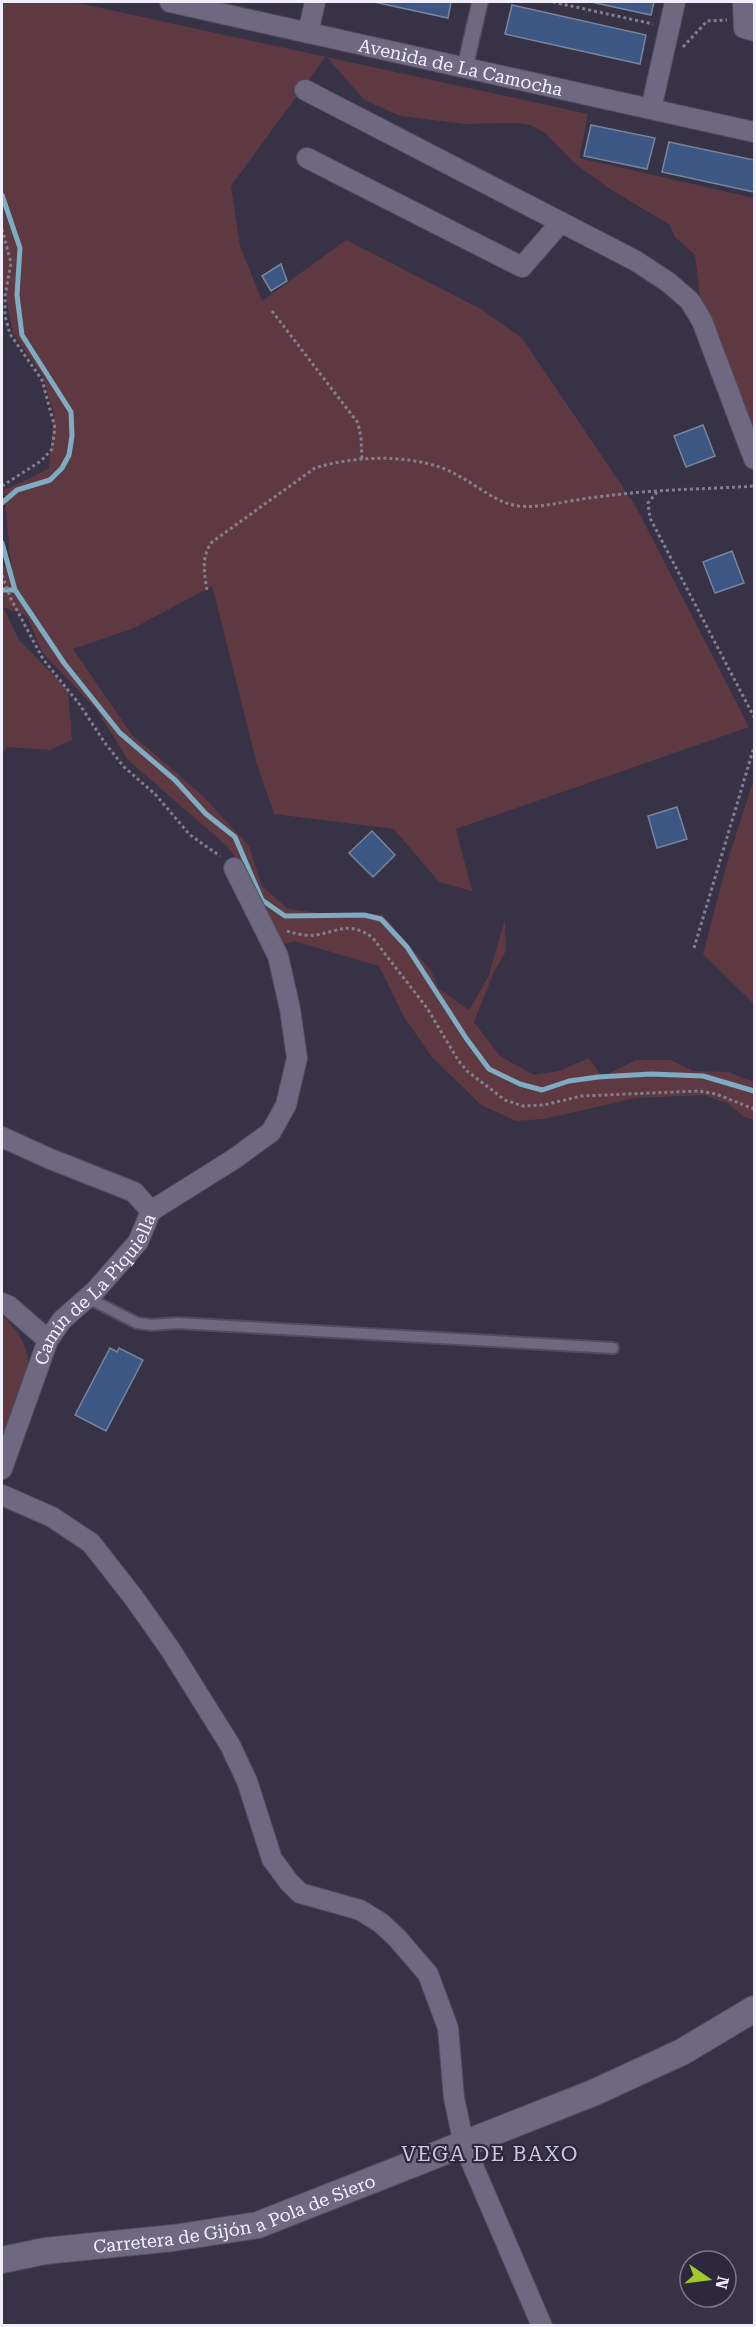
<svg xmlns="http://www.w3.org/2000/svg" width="756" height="2327" viewBox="0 0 756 2327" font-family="'Roboto Serif',serif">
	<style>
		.green { fill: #5e3942 }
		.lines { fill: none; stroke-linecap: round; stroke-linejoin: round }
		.stream { stroke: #7eacc3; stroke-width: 5 }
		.building { fill: #3d5784; stroke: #78859a; stroke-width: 1.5 }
		.service-casing { stroke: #524d5e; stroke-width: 14 }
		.pedestrian-casing { stroke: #524d5e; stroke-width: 18 }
		.minor-casing { stroke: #524d5e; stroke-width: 22 }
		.tertiary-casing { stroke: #524d5e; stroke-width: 28 }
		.path { stroke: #837f90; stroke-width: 3; stroke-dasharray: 3 3; stroke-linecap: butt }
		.service { stroke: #6e6980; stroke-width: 10 }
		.pedestrian { stroke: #6e6980; stroke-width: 15 }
		.minor { stroke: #6e6980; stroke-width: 20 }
		.tertiary { stroke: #6e6980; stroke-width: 26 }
		.labels { text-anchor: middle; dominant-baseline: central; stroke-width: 4.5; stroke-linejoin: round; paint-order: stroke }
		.street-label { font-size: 18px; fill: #f2effc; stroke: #2d283c }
		.quarter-label { font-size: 21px; letter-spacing: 1.5px; fill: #ccc7e0; stroke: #2d283c }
	</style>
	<rect width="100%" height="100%" fill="#373246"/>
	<path class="green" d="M2,2H73L588,114L579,158L754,198V445L701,306L695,255L675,237L670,225L610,189L574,163L544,132L530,125L515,123L464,124L401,116L364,100L326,56L231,186L240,246L262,301L346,240L481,309L522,338L635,505L749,727L456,829L472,891L439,882L394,829L274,814L256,761L212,586L134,628L73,649L132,735L202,795L249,846L262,886L288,909L319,913L382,914L432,972L438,988L469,1010L488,977L505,920L506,951L494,972L474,1022L500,1056L534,1075L559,1071L589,1058L602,1077L636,1060H671L693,1071L728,1072L754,1082V1120L744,1117L727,1103L705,1095L636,1098L544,1119L516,1121L481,1105L432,1057L404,1017L379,966L294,941L262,951L252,923L246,872L227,846L128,760L96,709L42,652L27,616L3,607L19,640L68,690L72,740L50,750L7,747L2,753V567L11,566L4,490L49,469L54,413L42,375L13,333L2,277Z
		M754,779V1004L703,954L729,856Z
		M2,1315C13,1326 26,1341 28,1358C30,1368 7,1439 2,1451Z"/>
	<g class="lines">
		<path class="stream" d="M2,195L20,248L17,295L22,335L71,412L72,436L69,455L62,468L50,480L17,490L2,503
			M2,543L15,590L64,663L120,733L175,780L206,814L235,837L262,900L285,916L364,915L381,919L407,947L466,1038L489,1069L520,1084L542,1090L569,1081L598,1077L651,1074L703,1076L754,1091
			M2,590H15"/>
	</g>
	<path class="building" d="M374,2H451L448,18Z
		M591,2H654L651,15Z
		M512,5L646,35L640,64L505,34Z
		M591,125L655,138L647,169L584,156Z
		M669,142L754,160V192L662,172Z
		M281,264L287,281L271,291L262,276Z
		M703,425L715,456L686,467L674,436Z
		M732,551L744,583L715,593L703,562Z
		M677,807L687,839L657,848L648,816Z
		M372,831L395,855L373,877L349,853Z
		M110,1348L117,1352L119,1348L143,1360L106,1431L75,1415Z"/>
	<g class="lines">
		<defs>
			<path id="service" d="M88,1298L137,1323L152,1325L177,1323L613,1348"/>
			<path id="pedestrian" d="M465,67L480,2"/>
			<g id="minor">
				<path id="s1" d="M170,2L754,132"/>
				<path d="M743,2L744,28L754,31"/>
				<path d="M308,33L315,2"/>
				<path d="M305,90L636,261L668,282L690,301L702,321L754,459"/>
				<path d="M651,109L675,2"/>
				<path d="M307,158L522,267L561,222"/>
				<path d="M2,1137L48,1158L134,1192L151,1211"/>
				<path d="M2,1303L9,1306L48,1340"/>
				<path id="s2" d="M2,1469L48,1340L62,1320L95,1291L138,1242L151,1211L234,1159L271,1132L286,1105L297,1058L290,1009L278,956L234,868"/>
				<path d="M2,1495L52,1517L91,1543L134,1598L170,1649L230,1745L247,1781L272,1859L289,1882L300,1893L360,1910L381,1923L397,1938L428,1974L448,2028L454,2098L464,2145L542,2326"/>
			</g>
			<g id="tertiary">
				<path id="s3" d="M2,2260L45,2251L173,2238L258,2225L593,2093L682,2052L754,2009"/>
			</g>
		</defs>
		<use href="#service" class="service-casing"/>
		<use href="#pedestrian" class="pedestrian-casing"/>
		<use href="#minor" class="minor-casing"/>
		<use href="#tertiary" class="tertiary-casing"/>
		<path class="path" d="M553,2L653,24
			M683,47L707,21L727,20
			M2,229L11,263L5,296V316L10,334L42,380L55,428L52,449L41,461L2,486
			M272,311L358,423L361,438L362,460
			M657,492L648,503L650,518L754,717
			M2,575L11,599L43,659L80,705L105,743L124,767L155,794L190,835L220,856
			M207,590C204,572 201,557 212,542L315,468C356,455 419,453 457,475C477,485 496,503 518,506C539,508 557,503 577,500C592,497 607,496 622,494C666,489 711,489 754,486
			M287,931C296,934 307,936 316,935C341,931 347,921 372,937L427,1008L458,1060L467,1071L505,1100L523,1106L544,1105L581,1096L699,1091L716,1094L754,1109
			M694,948L754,747"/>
		<use href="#service" class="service"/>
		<use href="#pedestrian" class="pedestrian"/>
		<use href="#minor" class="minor"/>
		<use href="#tertiary" class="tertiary"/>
	</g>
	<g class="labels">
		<g class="street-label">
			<text stroke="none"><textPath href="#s1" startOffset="298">Avenida de La Camocha</textPath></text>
			<text stroke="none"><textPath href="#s2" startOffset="206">Camín de La Piquiella</textPath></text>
			<text stroke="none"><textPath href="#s3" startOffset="238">Carretera de Gijón a Pola de Siero</textPath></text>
		</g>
		<g class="quarter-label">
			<text x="490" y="2154">VEGA DE BAXO</text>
		</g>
	</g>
	<rect width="756" height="2327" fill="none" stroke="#f2effc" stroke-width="6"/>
	<g transform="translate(708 2279) rotate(104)"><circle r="28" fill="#2d283c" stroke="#7c7889" stroke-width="1.5"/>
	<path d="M0-4.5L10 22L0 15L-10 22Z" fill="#a0c92b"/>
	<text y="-9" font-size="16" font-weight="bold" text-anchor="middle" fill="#f2effc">N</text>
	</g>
</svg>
